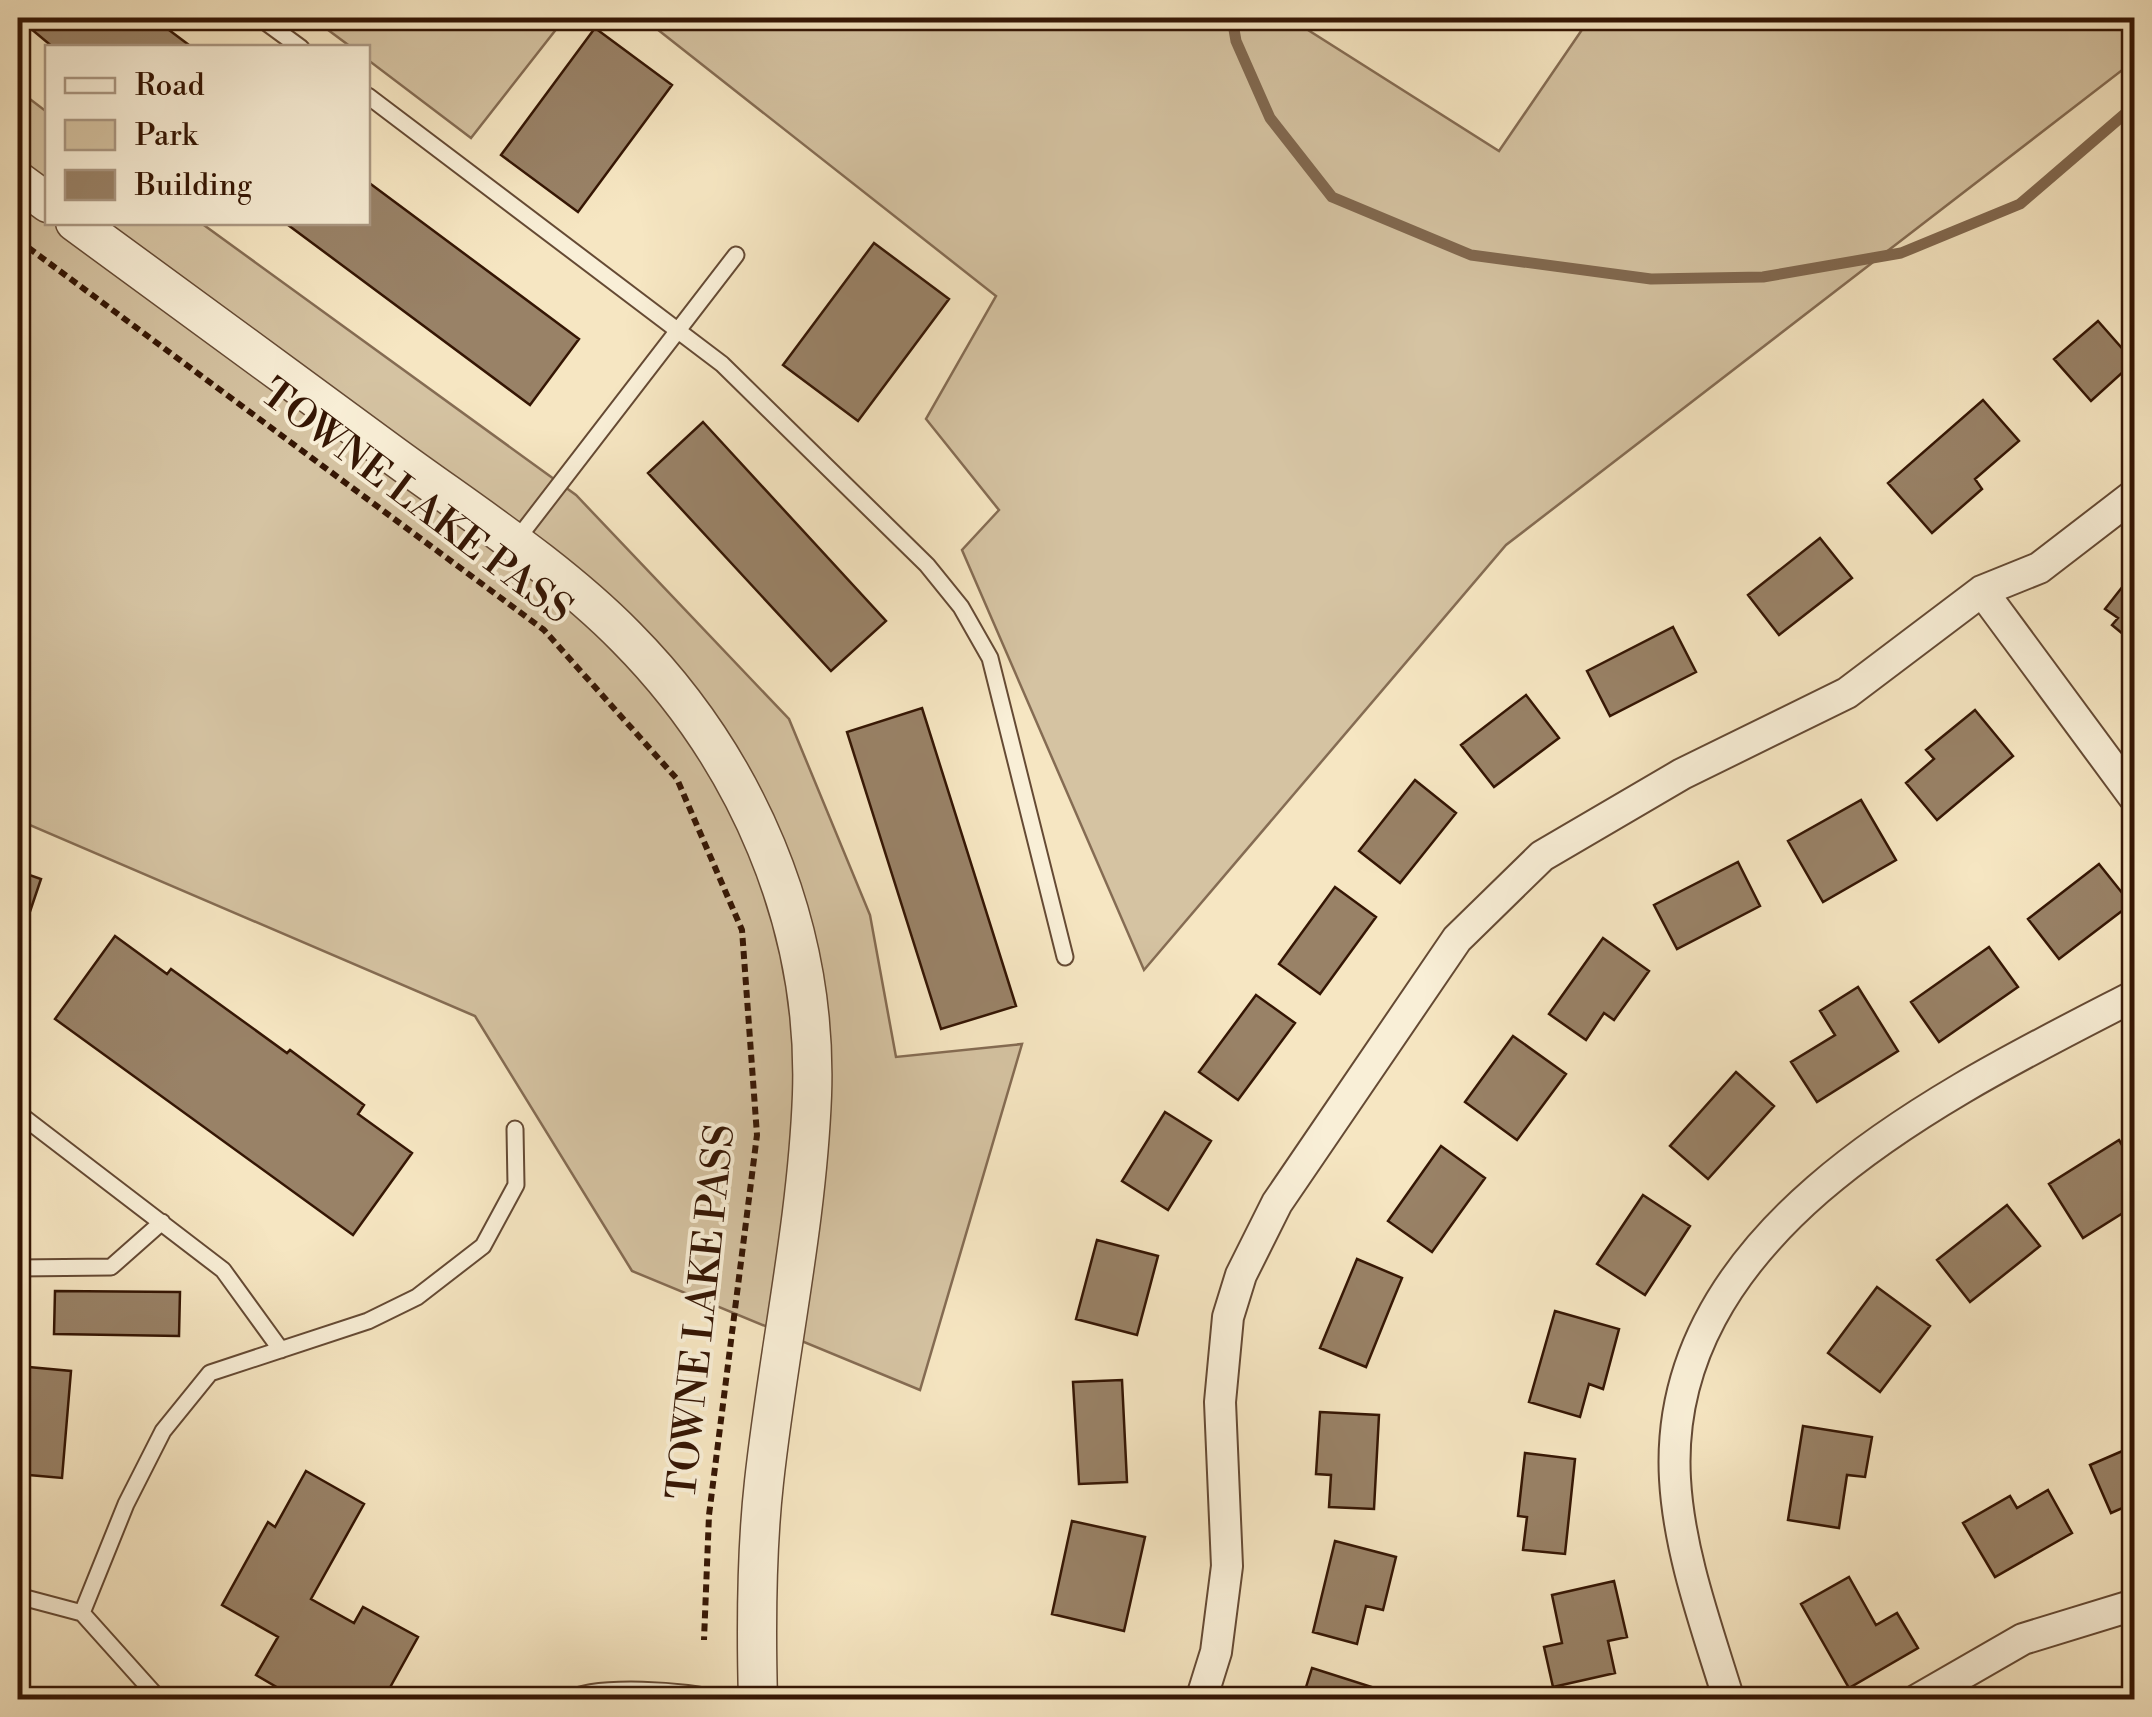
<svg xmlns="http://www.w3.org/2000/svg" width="2152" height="1717" viewBox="0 0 2152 1717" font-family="'Libre Bodoni',serif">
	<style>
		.green { fill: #d5c3a2; stroke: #856c53; stroke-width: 2.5 }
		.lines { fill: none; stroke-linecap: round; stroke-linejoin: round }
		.stream { stroke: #81684f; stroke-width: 11 }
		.building { fill: #998267; stroke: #351604; stroke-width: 2.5 }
		.service-casing { stroke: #654a34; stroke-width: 19 }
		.minor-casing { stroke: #654a34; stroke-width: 34 }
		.tertiary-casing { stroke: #654a34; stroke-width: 41 }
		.path { stroke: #351604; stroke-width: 6; stroke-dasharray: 8 5; stroke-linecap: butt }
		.service { stroke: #f9efd7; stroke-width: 15 }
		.minor { stroke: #f9efd7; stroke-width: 30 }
		.tertiary { stroke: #f9efd7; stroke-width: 38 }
		.labels { text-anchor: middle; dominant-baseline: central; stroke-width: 8; stroke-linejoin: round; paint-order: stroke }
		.street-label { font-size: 40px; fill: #351604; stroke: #f9efd7 }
	</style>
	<rect width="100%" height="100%" fill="#f6e6c2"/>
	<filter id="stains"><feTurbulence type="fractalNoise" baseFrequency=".002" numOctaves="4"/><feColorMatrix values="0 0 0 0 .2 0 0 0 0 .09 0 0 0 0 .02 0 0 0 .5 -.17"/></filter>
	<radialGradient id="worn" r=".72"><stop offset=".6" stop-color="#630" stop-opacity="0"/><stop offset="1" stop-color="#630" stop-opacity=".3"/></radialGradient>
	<path class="green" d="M312,18H565L471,138L368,60V48L351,47Z
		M643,18H1289L1499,151L1590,18H2134V61L1506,545L1144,970L962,550L999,510L926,419L996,296Z
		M18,90L47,112L48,222L201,223L576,495L789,719L870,915L896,1057L1022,1044L920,1390L632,1271L475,1016L18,820Z"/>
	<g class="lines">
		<path class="stream" d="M1232,18L1236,41L1270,118L1332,197L1471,255L1651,279L1763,277L1901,253L2020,204L2134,106"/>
	</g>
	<path class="building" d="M18,18H153L193,48H54Z
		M595,28L672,85L578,212L501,155Z
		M368,182L579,339L530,405L284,222H368Z
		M874,243L949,299L858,421L783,365Z
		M2098,321L2134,362L2091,401L2054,359Z
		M1983,400L2019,441L1975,479L1982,489L1932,533L1888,483Z
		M703,422L886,621L831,671L648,473Z
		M1820,538L1852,578L1779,635L1748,595Z
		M2134,572V643L2112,625L2118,618L2105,609Z
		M1673,627L1696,672L1610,716L1587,671Z
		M1526,695L1559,738L1494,787L1461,745Z
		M922,708L1016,1006L941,1029L847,732Z
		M1975,710L2013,756L1937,820L1906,783L1934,759L1926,750Z
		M1415,780L1456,813L1400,883L1359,851Z
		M1861,800L1896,860L1823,902L1788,841Z
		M1738,862L1760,906L1677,949L1654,905Z
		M2099,864L2131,904L2059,959L2028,919Z
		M18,871L41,879L18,947Z
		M1335,887L1376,917L1320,994L1279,964Z
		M115,936L167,974L171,969L287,1053L290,1050L364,1105L358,1114L412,1153L353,1235L55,1019Z
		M1603,938L1649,971L1614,1020L1604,1013L1586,1040L1549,1014Z
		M1989,947L2018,987L1939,1042L1911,1002Z
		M1858,987L1898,1051L1817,1102L1791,1062L1835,1035L1820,1011Z
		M1256,995L1295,1023L1238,1100L1199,1072Z
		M1513,1036L1566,1074L1517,1140L1465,1102Z
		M1736,1072L1774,1106L1708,1179L1670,1146Z
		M1165,1112L1211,1141L1168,1210L1122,1181Z
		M2119,1140L2134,1165V1206L2083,1238L2049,1184Z
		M1441,1146L1485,1178L1432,1252L1388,1221Z
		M1643,1195L1690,1226L1645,1295L1597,1264Z
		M2007,1205L2040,1246L1970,1302L1937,1260Z
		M1097,1240L1158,1256L1137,1335L1076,1319Z
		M1357,1259L1402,1278L1366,1367L1320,1348Z
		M1877,1287L1930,1326L1880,1392L1828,1353Z
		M55,1291L180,1292L179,1336L54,1334Z
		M1555,1311L1619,1329L1603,1389L1589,1384L1580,1417L1529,1402Z
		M18,1366L71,1371L62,1478L18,1474Z
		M1122,1380L1127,1482L1079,1484L1073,1382Z
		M1320,1412L1379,1415L1374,1509L1329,1507L1331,1475L1316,1474Z
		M1803,1426L1872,1437L1865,1477L1847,1475L1839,1528L1788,1520Z
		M2134,1446V1503L2111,1513L2090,1465Z
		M1525,1453L1575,1459L1565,1554L1523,1550L1527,1517L1518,1516Z
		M306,1471L364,1504L311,1599L354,1623L363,1607L418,1637L383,1700H359L347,1693L343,1700H299L256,1675L278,1637L222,1605L268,1522L275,1527Z
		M2048,1490L2072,1533L1995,1577L1963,1523L2010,1496L2017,1508Z
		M1072,1521L1145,1537L1124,1631L1052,1614Z
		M1335,1541L1396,1557L1383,1610L1366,1606L1357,1644L1313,1632Z
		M1849,1577L1876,1625L1897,1613L1918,1648L1849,1688L1801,1604Z
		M1614,1581L1627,1637L1608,1641L1615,1673L1553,1687L1544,1647L1562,1643L1552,1595Z
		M1312,1668L1375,1688L1371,1700H1302Z"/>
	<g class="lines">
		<defs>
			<path id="service" d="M260,18L301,48
				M368,96L722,364L927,565L961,607L990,658L1065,957
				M515,542L736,255
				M18,1113L223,1270L281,1350
				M18,1268L111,1267L162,1222
				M18,1596L82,1613L160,1700
				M82,1613L126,1504L163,1431L210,1373L368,1321L417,1297L483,1246L516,1185L515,1129
				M568,1700C594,1684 690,1690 720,1700"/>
			<path id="minor" d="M1982,591L2134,797
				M1201,1700L1216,1652L1227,1566L1220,1402L1228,1317L1241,1275L1277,1203L1457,939L1542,856L1682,774L1847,693L1982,591L2039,568L2134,495
				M1729,1700C1707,1628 1679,1553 1675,1479C1661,1228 1948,1092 2134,996
				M1917,1700L2023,1639L2134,1605"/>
			<path id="tertiary" d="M18,181L48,203
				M75,222C181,299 285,376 390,453C469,511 557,567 626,637C746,758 818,923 812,1095C807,1225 778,1353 764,1482C756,1554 756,1627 758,1700"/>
		</defs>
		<use href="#service" class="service-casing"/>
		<use href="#minor" class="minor-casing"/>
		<use href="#tertiary" class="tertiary-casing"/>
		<path class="path" d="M18,240L544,630L677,779L742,930L757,1135L709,1515L704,1640"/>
		<use href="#service" class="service"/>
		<use href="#minor" class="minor"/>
		<use href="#tertiary" class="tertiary"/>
	</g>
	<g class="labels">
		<g class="street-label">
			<text transform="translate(416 502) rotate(37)">TOWNE LAKE PASS</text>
			<text transform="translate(702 1312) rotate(-84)">TOWNE LAKE PASS</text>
		</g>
	</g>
	<rect width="2152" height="1717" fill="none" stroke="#f6e6c2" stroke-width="60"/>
	<rect x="20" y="20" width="2112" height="1677" fill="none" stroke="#351604" stroke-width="5"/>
	<rect x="30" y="30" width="2092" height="1657" fill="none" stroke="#351604" stroke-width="2.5"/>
	<rect x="45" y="45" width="325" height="180" fill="#f9efd7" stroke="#ab9883" stroke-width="2.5"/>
	<rect x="65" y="78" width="50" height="15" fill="#f9efd7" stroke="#ab9883" stroke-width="2.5"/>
	<text x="135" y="95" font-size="30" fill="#351604">Road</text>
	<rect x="65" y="120" width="50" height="30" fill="#d5c3a2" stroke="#ab9883" stroke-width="2.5"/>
	<text x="135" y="145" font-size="30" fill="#351604">Park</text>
	<rect x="65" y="170" width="50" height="30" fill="#998267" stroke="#ab9883" stroke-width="2.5"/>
	<text x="135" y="195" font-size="30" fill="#351604">Building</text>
	<rect width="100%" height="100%" filter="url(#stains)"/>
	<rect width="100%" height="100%" fill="url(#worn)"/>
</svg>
